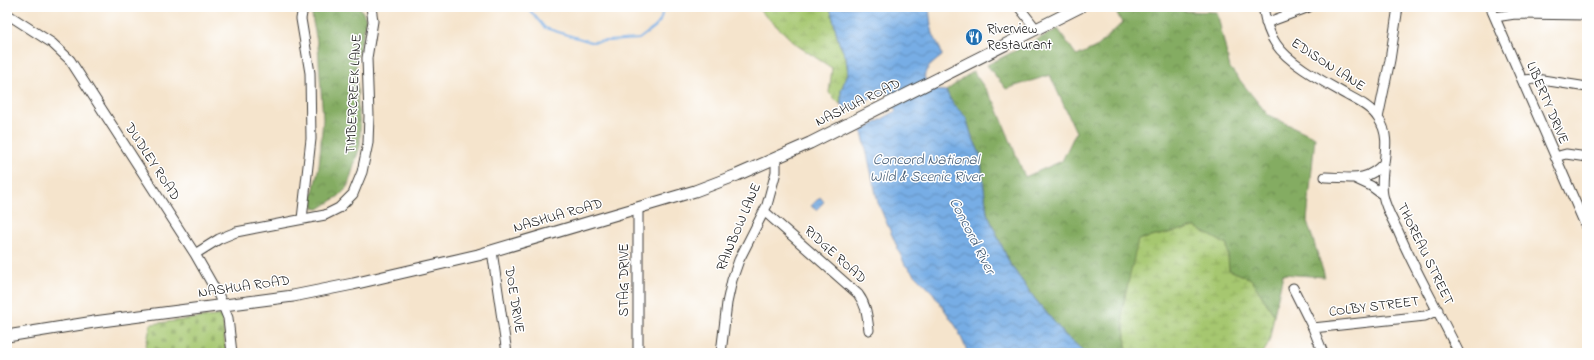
<svg xmlns="http://www.w3.org/2000/svg" width="1594" height="360" viewBox="0 0 1594 360" font-family="'Indie Flower',sans-serif">
	<style>
		.forest { fill: url(#forest-crowns); stroke: #50643f }
		.wetland { fill: url(#wetland-marsh); stroke: #617246 }
		.cemetery { fill: url(#cemetery-stones); stroke: #617246 }
		.water { fill: url(#water-waves); stroke: #4a6480 }
		.lines { fill: none; stroke-linecap: round; stroke-linejoin: round }
		.stream { stroke: #77ade5; stroke-width: 2 }
		.minor-casing { stroke: #3d3a36; stroke-width: 11 }
		.major-casing { stroke: #3d3a36; stroke-width: 13 }
		.minor { stroke: #fff; stroke-width: 9 }
		.major { stroke: #fff; stroke-width: 11 }
		.labels { text-anchor: middle; dominant-baseline: central; stroke-width: 3; stroke-linejoin: round; paint-order: stroke }
		.poi-label { font-size: 14px; fill: #1c1c1c; stroke: #fff; text-anchor: start }
		.street-label { font-size: 14px; fill: #1c1c1c; stroke: #fff }
		.water-label { font-size: 15px; font-style: italic; fill: #455d76; stroke: #fff }
	</style>
	<defs>
		<pattern id="forest-crowns" width="20" height="18" patternUnits="userSpaceOnUse"><rect width="20" height="18" fill="#84ac62"/><path d="M2 6a3 3 0 1 1 6 0M12 15a3 3 0 1 1 6 0" fill="none" stroke="#6b8b50"/></pattern>
		<pattern id="wetland-marsh" width="20" height="14" patternUnits="userSpaceOnUse"><rect width="20" height="14" fill="#a6c770"/><path d="M1 5h8M5 5V1M11 12h8M15 12V8" fill="none" stroke="#8eaa60"/></pattern>
		<pattern id="cemetery-stones" width="16" height="16" patternUnits="userSpaceOnUse"><rect width="16" height="16" fill="#a6c770"/><path d="M2 7V4a2 2 0 0 1 4 0v3zM10 15v-3a2 2 0 0 1 4 0v3z" fill="#8eaa60"/></pattern>
		<pattern id="water-waves" width="16" height="10" patternUnits="userSpaceOnUse"><rect width="16" height="10" fill="#77ade5"/><path d="M0 5q4-4 8 0t8 0" fill="none" stroke="#618cb9"/></pattern>
	</defs>
	<rect width="100%" height="100%" fill="#fff"/>
	<filter id="ink" filterUnits="userSpaceOnUse"><feTurbulence type="fractalNoise" baseFrequency=".025" numOctaves="2"/><feDisplacementMap in="SourceGraphic" scale="8" xChannelSelector="R" yChannelSelector="G"/><feConvolveMatrix kernelMatrix="1 2 1 2 8 2 1 2 1" color-interpolation-filters="sRGB"/></filter>
	<filter id="wash" filterUnits="userSpaceOnUse"><feTurbulence type="fractalNoise" baseFrequency=".012" numOctaves="4" result="noise"/><feDisplacementMap in="SourceGraphic" scale="16" xChannelSelector="R" yChannelSelector="G"/><feGaussianBlur stdDeviation="0.9" result="paint"/><feColorMatrix in="noise" values="0 0 0 0 0 0 0 0 0 0 0 0 0 0 0 0 0 1.4 0 .05"/><feComposite in="paint" operator="in"/></filter>
	<g filter="url(#wash)">
		<rect width="100%" height="100%" fill="#f5e4cc"/>
		<path class="forest" d="M314,7H360L366,19L363,35L356,61L358,112L360,124V146L347,188L339,196L319,209L314,208L312,197L319,166L323,119L318,47L313,22L312,15Z
			M1114,7H1182L1183,11L1217,12L1230,68L1268,115L1315,137L1307,221L1325,277L1283,274L1274,315L1251,279L1229,270L1227,245L1195,227L1139,240L1122,310L1127,353H1086L1065,335L1035,299L1010,264L987,213L980,154L971,134L966,117L953,104L946,91L973,71L995,103L1025,177L1062,161L1076,132L1050,75L1006,89L987,65L1058,29L1077,56L1098,46L1122,23Z"/>
		<path class="wetland" d="M756,7H830L839,43L846,57L848,73L841,90V105L829,93L832,68L798,46Z
			M1195,227L1227,245L1229,270L1251,279L1274,315L1269,343L1263,353H1127L1122,310L1138,240Z"/>
		<path class="cemetery" d="M222,315L226,353H181L145,349L151,324Z"/>
		<path class="water" d="M830,7H929C930,14 930,22 932,29C933,38 942,48 942,56C936,61 922,70 925,79C927,83 931,87 933,90L946,91L953,104L966,117L971,134L980,154L987,213L1010,264L1035,299L1065,335L1086,353H968L957,328L933,293L905,265L878,203L862,131L896,111L890,96L886,92L860,103L851,110L841,105V90L848,73L846,57L839,43Z
			M820,197L824,202L816,210L811,206Z"/>
		<g class="lines">
			<path class="stream" d="M527,7L545,28L591,42L639,39L655,27L660,21L664,7"/>
		</g>
	</g>
	<g filter="url(#ink)">
		<g class="lines">
			<defs>
				<path id="minor" d="M1019,7L1036,29
					M1263,7C1265,19 1268,33 1276,44C1289,64 1326,83 1347,95C1358,101 1371,107 1378,118C1395,141 1378,169 1383,195C1385,207 1392,219 1398,231C1416,273 1439,312 1459,353
					M1492,11L1587,229
					M7,14L52,43L70,60L195,254L219,296L228,318L232,353
					M1495,17L1515,14L1587,15
					M1266,23L1309,7
					M1523,80L1536,79L1587,87
					M1378,118L1390,60L1398,7
					M1555,157L1566,154L1587,157
					M1325,177C1350,177 1365,184 1384,163
					M1356,179L1371,186L1383,195
					M638,208V353
					M764,211L858,294C867,306 867,316 869,330
					M302,219L311,139L310,73L301,19L303,7
					M492,251L507,353
					M195,254L219,239L236,232L325,215L339,208L353,194L362,172L368,143L369,116L367,58L373,21L371,7
					M1293,288L1313,328L1323,353
					M1313,328L1425,316L1438,310
					M721,353L727,303L732,280L739,260L767,205L776,172V159"/>
				<path id="major" d="M7,336L94,322L293,296L353,284L478,255L695,191L737,175L810,143L1080,7"/>
			</defs>
			<use href="#minor" class="minor-casing"/>
			<use href="#major" class="major-casing"/>
			<use href="#minor" class="minor"/>
			<use href="#major" class="major"/>
		</g>
	</g>
	<defs>
		<symbol id="restaurant-disc" viewBox="-11 -11 22 22"><circle r="9.5" fill="#1f6fb2" stroke="#fff"/><path d="M-5-6h1v4h1v-4h1v4h1v-4h1v5L-1.5 .5V6h-2V.5L-5-1ZM5-6V6H3V1.5H1.5Q1.5-4 5-6Z" fill="#fff"/></symbol>
	</defs>
	<g fill-rule="evenodd">
		<use href="#restaurant-disc" x="964" y="27" width="20" height="20"/>
	</g>
	<g class="labels">
		<g class="poi-label">
			<text x="987" y="29">Riverview<tspan x="987" dy="16">Restaurant</tspan></text>
		</g>
		<g class="street-label">
			<text transform="translate(1328 65) rotate(33)">EDISON LANE</text>
			<text transform="translate(354 94) rotate(-87)">TIMBERCREEK LANE</text>
			<text transform="translate(858 103) rotate(-26)">NASHUA ROAD</text>
			<text transform="translate(1547 103) rotate(67)">LIBERTY DRIVE</text>
			<text transform="translate(152 162) rotate(57)">DUDLEY ROAD</text>
			<text transform="translate(558 216) rotate(-16)">NASHUA ROAD</text>
			<text transform="translate(739 227) rotate(-67)">RAINBOW LANE</text>
			<text transform="translate(1425 254) rotate(64)">THOREAU STREET</text>
			<text transform="translate(835 255) rotate(42)">RIDGE ROAD</text>
			<text transform="translate(624 280) rotate(-90)">STAG DRIVE</text>
			<text transform="translate(244 287) rotate(-8)">NASHUA ROAD</text>
			<text transform="translate(514 300) rotate(81)">DOE DRIVE</text>
			<text transform="translate(1374 307) rotate(-7)">COLBY STREET</text>
		</g>
		<g class="water-label">
			<text x="926" y="160">Concord National<tspan x="926" dy="17">Wild &amp; Scenic River</tspan></text>
			<text transform="translate(972 236) rotate(63)">Concord River</text>
		</g>
	</g>
	<rect width="1594" height="360" fill="none" stroke="#fff" stroke-width="24"/>
</svg>
